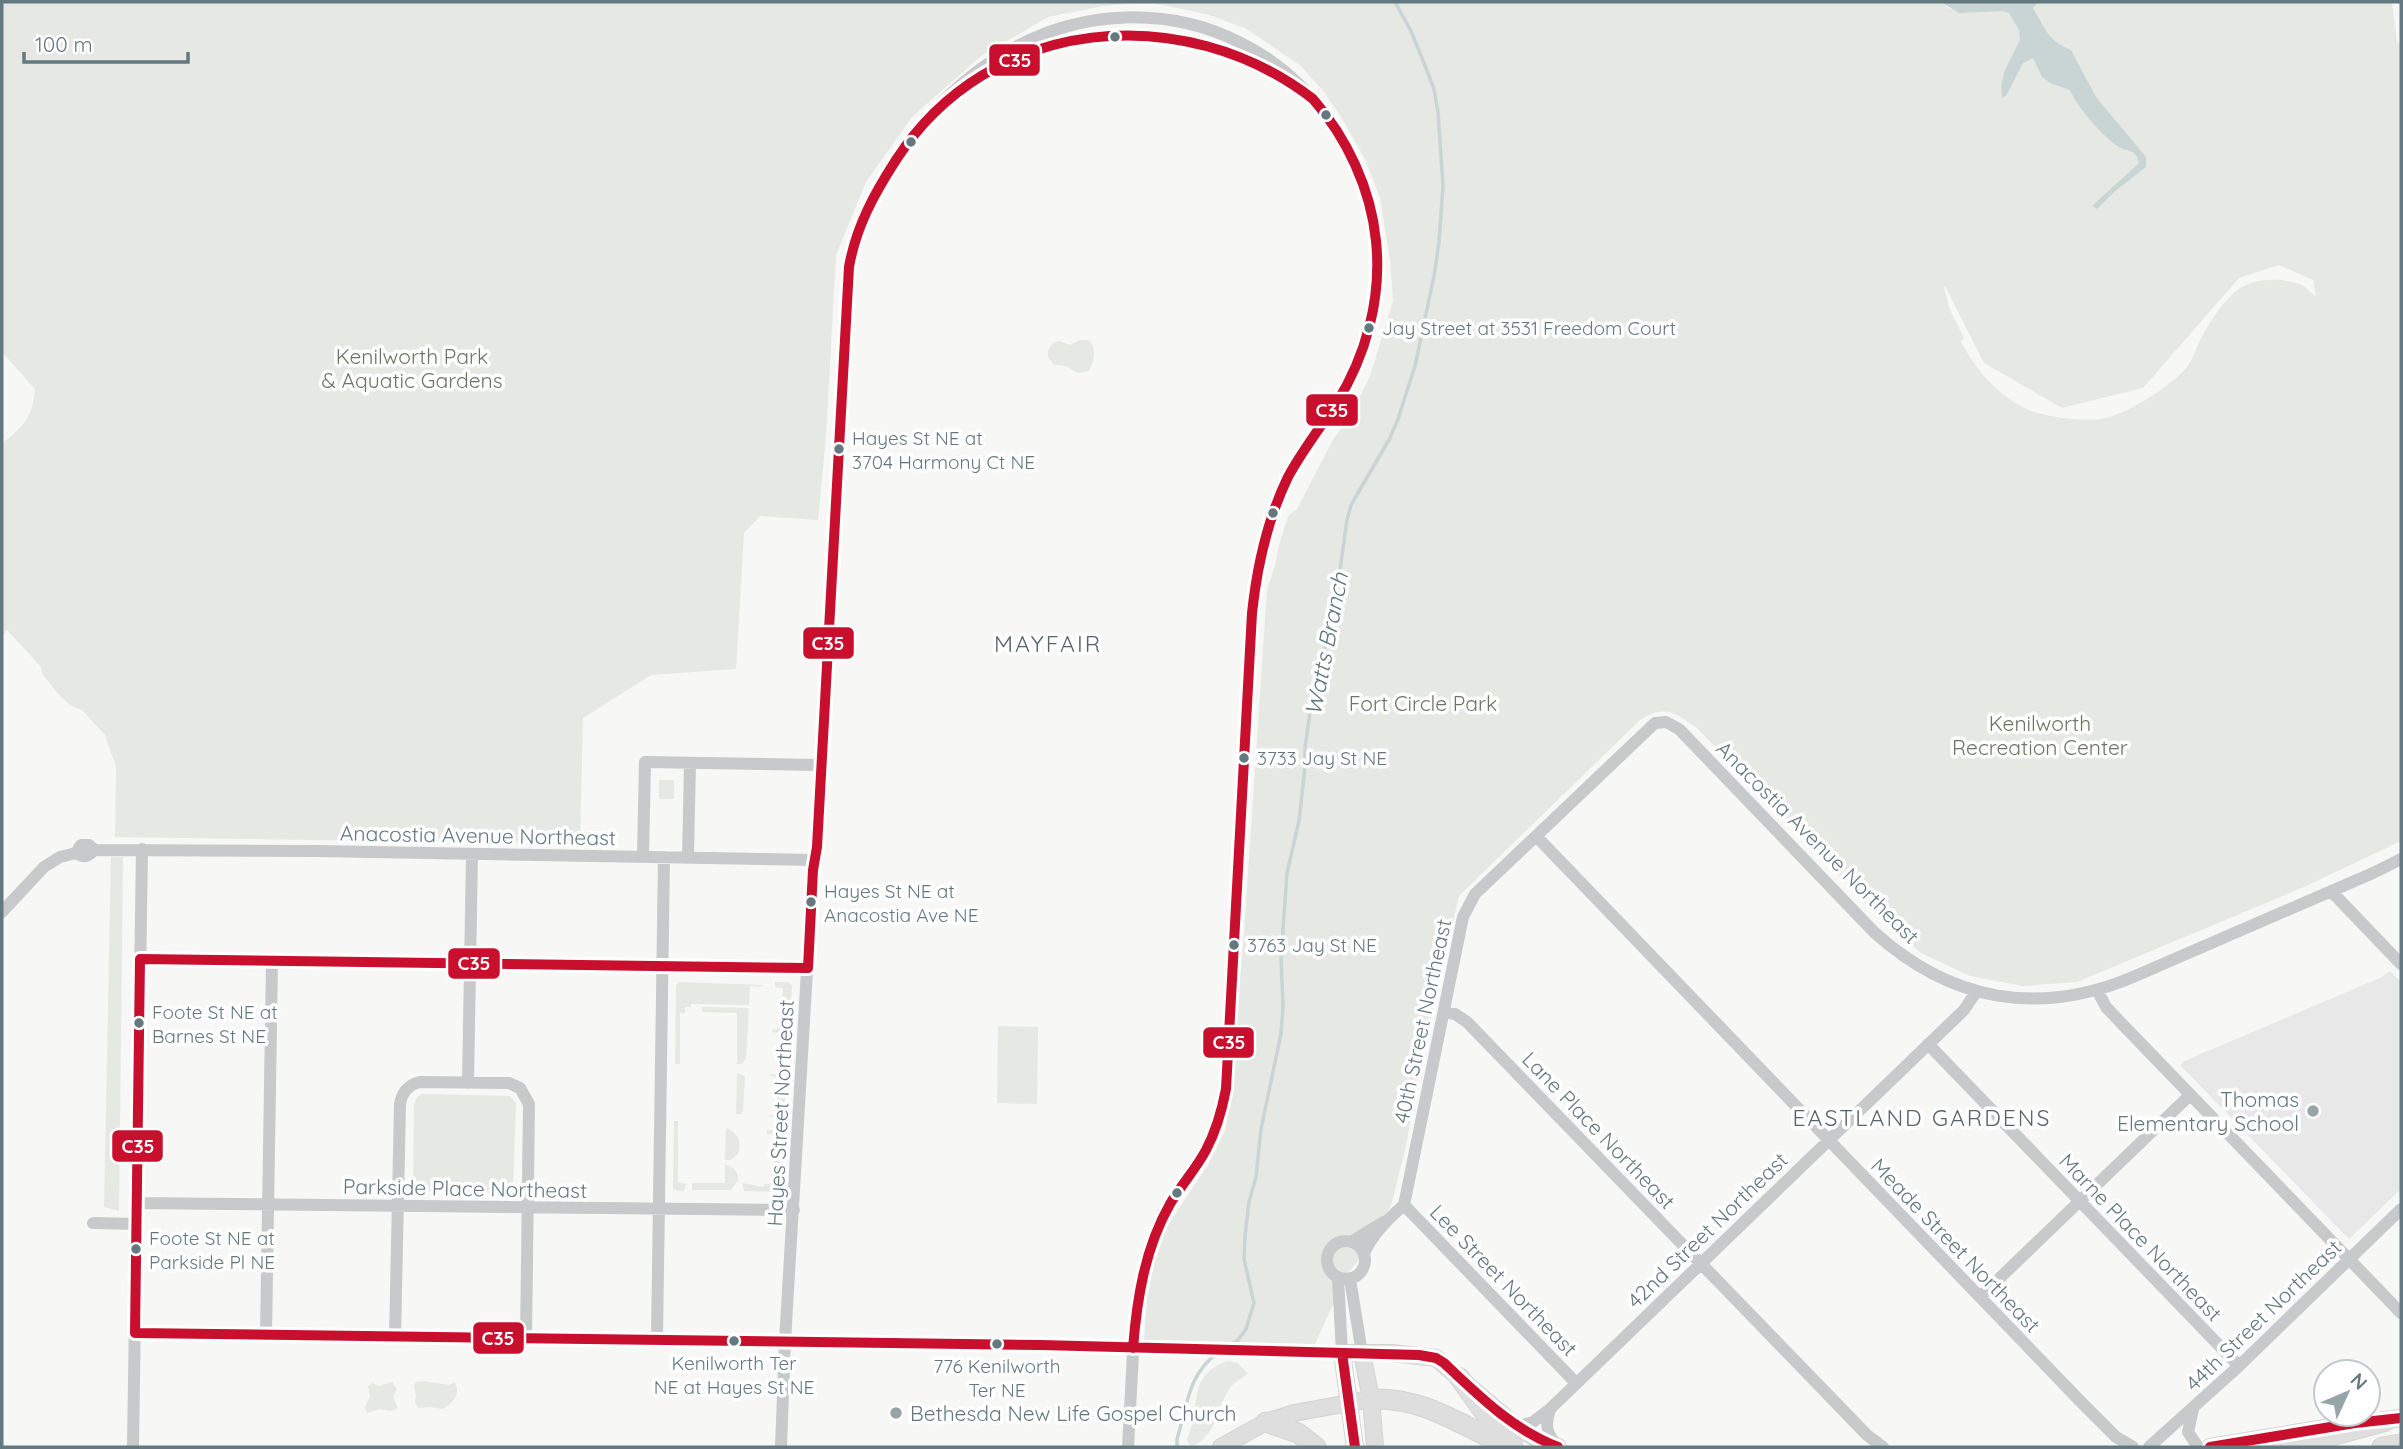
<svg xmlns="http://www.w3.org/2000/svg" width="2403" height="1449" viewBox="0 0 2403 1449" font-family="Quicksand,sans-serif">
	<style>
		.built { fill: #e7e8e7 }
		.green { fill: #e6e8e3; fill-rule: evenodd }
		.water { fill: #c9d4d4 }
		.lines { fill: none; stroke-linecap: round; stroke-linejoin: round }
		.stream { stroke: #c9d4d4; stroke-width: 3.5 }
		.major-casing { stroke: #d2d3d3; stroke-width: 18 }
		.highway-casing { stroke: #d3d4d3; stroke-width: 21 }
		.minor { stroke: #c7c9ca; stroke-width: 12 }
		.major { stroke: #dedede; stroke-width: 16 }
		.highway { stroke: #dedede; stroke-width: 19 }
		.bus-1-casing { stroke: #fff; stroke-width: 16 }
		.bus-1 { stroke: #c8102e; stroke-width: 10 }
		.bus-dot { fill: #63797f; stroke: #fff; stroke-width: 2.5 }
		.poi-dot { fill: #97a5a9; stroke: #fff; stroke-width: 2.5 }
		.labels { text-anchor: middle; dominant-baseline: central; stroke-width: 7; stroke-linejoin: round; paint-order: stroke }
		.bus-label { font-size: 19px; fill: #63797f; stroke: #fff; text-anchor: start }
		.park-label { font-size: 21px; fill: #6a7762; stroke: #fff }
		.street-label { font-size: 21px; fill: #63797f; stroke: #fff }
		.poi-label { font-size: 21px; fill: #63797f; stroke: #fff; text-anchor: end }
		.neighbourhood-label { font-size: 23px; letter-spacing: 2px; fill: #55656a; stroke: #fff }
		.water-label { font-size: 23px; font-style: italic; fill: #5e787a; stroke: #fff }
		.line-badge { stroke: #fff; stroke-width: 2.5 }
		.badge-label { font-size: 19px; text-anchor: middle; font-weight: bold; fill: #fff }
	</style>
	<rect width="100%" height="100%" fill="#f7f7f6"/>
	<path class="built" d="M2390,971L2401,982V1189L2349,1239L2181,1066L2182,1062L2382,977Z"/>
	<path class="green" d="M2,2H1146L1103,6L1048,17L981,56L912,117L866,182L836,255L826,437L818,520L760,516L744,533L736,669L651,675L583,718L580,844L115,837L116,767L105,735L82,710L70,705L59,695L43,675L41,667L7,630L3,634L2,632V444C24,425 32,419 35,389L2,352Z
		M1148,2H1941L1950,9L2001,2H2392L2397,42L2401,43V841L2304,887L2077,982L2023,986L1970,976L1921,953L1880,918L1697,728C1675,713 1666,704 1640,720L1459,896L1421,1060L1406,1146L1392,1202L1378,1235L1346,1276L1315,1344L1144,1340L1147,1299L1154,1264L1166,1228L1208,1165L1226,1129L1244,933L1267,590L1275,566L1279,545L1288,516L1297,509L1334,438L1350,417L1370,376L1393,301L1390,260L1380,198L1366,161L1343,120L1324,92L1301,66L1245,28L1206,14ZM2279,265L2313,280L2316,296C2311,293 2305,286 2299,284C2281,278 2258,278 2242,287C2226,296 2205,328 2198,345C2194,354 2192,361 2186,368C2171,386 2123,417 2100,419C2081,421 2043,417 2027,409C1997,395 1976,370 1961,342L1964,338L1950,310L1944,288L1945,286L1984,363L2062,408L2143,388L2239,278Z
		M1080,340H1088C1098,348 1094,361 1089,371L1078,373L1066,366L1054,365L1048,357V351L1052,343L1059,341L1070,345Z
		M659,780H674V799H659Z
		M111,857H123L119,1211L104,1207Z
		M680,982L763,985L760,987L750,986L749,1005L691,1004V1007H685V1013H680V1064H675L676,985Z
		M775,982H788L792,986L784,1119L767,1116L776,1114L778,1078L769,1075L779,1073L781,1033L772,1032V1030L781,1028L783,988L775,987Z
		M702,1007L749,1008L746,1059L741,1064H737V1013L702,1012Z
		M998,1026L1038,1027L1037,1104L997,1103Z
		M737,1073L745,1076L743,1110L741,1114H736Z
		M422,1094L510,1096L516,1103L513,1191L508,1193L418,1191L413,1187L414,1105L417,1097Z
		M674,1121H678V1182L686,1184L684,1191L673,1190Z
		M726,1128C738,1133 742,1141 738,1154L731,1160H725Z
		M767,1130L783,1131L780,1192L744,1191L742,1183L763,1187L765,1184H772L775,1135L767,1134Z
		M725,1165C734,1166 738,1172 738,1180L731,1190H692V1183H725Z
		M1228,1361L1238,1363L1248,1374C1242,1378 1234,1382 1230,1388C1214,1410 1220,1434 1190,1447L1187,1439C1202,1409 1185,1375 1228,1361Z
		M422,1381L449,1385L455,1382C461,1396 453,1402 443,1409L430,1407L418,1408L415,1402L416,1397L414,1386L416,1382Z
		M392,1382L397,1389L393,1397L398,1408L390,1411L379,1409L367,1413L365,1408L370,1396L368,1386L373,1383L378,1386Z"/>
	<path class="water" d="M1941,2H2038L2033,8C2045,28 2048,41 2071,50L2096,97L2146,157V167L2114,192L2097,209L2092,206L2139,163C2136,149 2128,152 2119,147C2103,137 2077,107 2070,90L2052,84L2042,77L2033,58L2023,63L2006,96L2002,97L2001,87L2005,70L2020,40L2019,30L2009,13L2002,11L1959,13Z"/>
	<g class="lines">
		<path class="stream" d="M1230,1345L1238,1340L1246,1329L1254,1303L1244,1259L1245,1236L1249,1202L1256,1177L1261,1129L1281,1034L1283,1006L1281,957L1287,873L1299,821L1305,767V747L1316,671L1325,647L1335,606L1347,520L1351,505L1390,438L1398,419L1415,366L1434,276L1439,242L1443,186L1438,112L1434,89L1424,63L1411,31L1395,2
			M1177,1447V1439C1187,1407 1188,1373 1218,1353"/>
		<defs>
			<path id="major" d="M1362,1353L1371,1399L1375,1447
				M2375,1422L2401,1418
				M1221,1447L1266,1422L1294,1413L1371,1399
				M1355,1447L1342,1353H1392L1436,1358L1517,1427L1544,1443L1558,1447
				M2210,1447L2343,1425"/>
			<path id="highway" d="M1459,1377L1490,1420L1513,1446
				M1371,1399C1426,1397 1461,1426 1509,1447
				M1266,1422L1298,1433L1316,1447
				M2290,1447L2386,1421
				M2382,1447L2401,1444"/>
		</defs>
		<use href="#major" class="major-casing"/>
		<use href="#highway" class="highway-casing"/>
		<path class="minor" d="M1536,836L2083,1404L2116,1437L2133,1447
			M76,853L81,845H89L95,850L317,851L814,860
			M643,857L645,762L820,765
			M688,857L690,763
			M2331,891L2401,964
			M2,912L44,867L60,857L76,853C85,859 88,856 95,850
			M140,959L808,968
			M2097,990L2106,1007L2125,1027L2401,1313
			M1444,1012L1455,1014L1467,1022L1867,1435L1883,1447
			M1928,1044L2239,1366
			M468,1083L472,854
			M137,1203L794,1210
			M1404,1205L1576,1383
			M93,1223L137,1224
			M1327 1260a19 19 0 1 1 38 0a19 19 0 1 1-38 0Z
			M1351,1242L1384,1222
			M1364,1254C1371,1235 1389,1218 1404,1205L1463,917L1475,894L1655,723L1666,722L1679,729L1874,932C1950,1001 2038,1017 2133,977L2373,873L2401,859
			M1350,1279L1362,1353
			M1980,1297L2190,1095
			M135,1333L1041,1345L1342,1353L1338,1278
			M266,1335L272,961
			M395,1338L400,1104C402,1092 408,1085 420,1082L509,1083L520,1088L529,1104L526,1339
			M657,1339L664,857
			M2193,1409L2188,1432L2198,1447
			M1550,1410C1544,1425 1547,1436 1559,1447
			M1517,1427L1533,1422L1550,1409L1964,1010L1976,992
			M133,1447L142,849
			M781,1447L785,1341L813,870L817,847L820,765L849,267C854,231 869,202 888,172C920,120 959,78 1012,49C1082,10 1168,6 1241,43C1288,66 1326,107 1350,154C1389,228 1385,315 1345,388C1328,420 1303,447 1287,480C1260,536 1250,598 1251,658L1226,1089L1220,1115L1211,1139L1169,1205L1152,1243L1143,1272L1135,1316L1128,1447
			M2149,1447L2239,1366L2401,1209"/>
		<use href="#major" class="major"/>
		<use href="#highway" class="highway"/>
		<defs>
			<path id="bus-1" d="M140,959L808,968
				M808,968L813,870L817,847L849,267C856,227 874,194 896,160C990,14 1185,0 1313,99C1347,138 1371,189 1376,241C1382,298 1366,356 1336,404C1320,428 1302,451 1288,477C1267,520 1257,566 1252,613L1226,1089C1222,1110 1216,1131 1206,1150C1196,1169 1181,1185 1170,1204C1145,1248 1137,1298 1133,1348
				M135,1333L1041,1345L1419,1355L1436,1358L1444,1363C1479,1396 1512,1429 1558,1447
				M135,1333L140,959
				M1342,1353L1355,1447
				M2210,1447L2355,1423L2401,1418"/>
		</defs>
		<use href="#bus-1" class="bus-1-casing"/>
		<use href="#bus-1" class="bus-1"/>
	</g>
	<g class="bus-dot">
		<circle cx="1115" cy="37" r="6"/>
		<circle cx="1326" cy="115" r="6"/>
		<circle cx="911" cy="142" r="6"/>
		<circle cx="1369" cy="328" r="6"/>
		<circle cx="839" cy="449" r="6"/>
		<circle cx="1273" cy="513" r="6"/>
		<circle cx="1244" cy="758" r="6"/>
		<circle cx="811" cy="902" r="6"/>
		<circle cx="1234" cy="945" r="6"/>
		<circle cx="139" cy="1023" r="6"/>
		<circle cx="1177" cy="1193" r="6"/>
		<circle cx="136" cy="1249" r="6"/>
		<circle cx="734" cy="1341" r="6"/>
		<circle cx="997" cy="1344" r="6"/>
	</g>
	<g class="poi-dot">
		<circle cx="2313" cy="1111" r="7"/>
		<circle cx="896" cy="1413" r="7"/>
	</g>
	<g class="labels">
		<g class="bus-label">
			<text x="1382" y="328">Jay Street at 3531 Freedom Court</text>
			<text x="852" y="438">Hayes St NE at<tspan x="852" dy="24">3704 Harmony Ct NE</tspan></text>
			<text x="1257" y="758">3733 Jay St NE</text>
			<text x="824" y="891">Hayes St NE at<tspan x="824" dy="24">Anacostia Ave NE</tspan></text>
			<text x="1247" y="945">3763 Jay St NE</text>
			<text x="152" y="1012">Foote St NE at<tspan x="152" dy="24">Barnes St NE</tspan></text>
			<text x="149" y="1238">Foote St NE at<tspan x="149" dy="24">Parkside Pl NE</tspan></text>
			<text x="734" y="1363" text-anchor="middle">Kenilworth Ter<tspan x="734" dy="24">NE at Hayes St NE</tspan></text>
			<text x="997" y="1366" text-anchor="middle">776 Kenilworth<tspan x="997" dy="24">Ter NE</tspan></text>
		</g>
		<g class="park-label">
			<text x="412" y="356">Kenilworth Park<tspan x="412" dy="24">&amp; Aquatic Gardens</tspan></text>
			<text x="1423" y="703">Fort Circle Park</text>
			<text x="2040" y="723">Kenilworth<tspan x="2040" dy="24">Recreation Center</tspan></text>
		</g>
		<g class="street-label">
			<text transform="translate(478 835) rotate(1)">Anacostia Avenue Northeast</text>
			<text transform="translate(1818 842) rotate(45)">Anacostia Avenue Northeast</text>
			<text transform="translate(1422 1021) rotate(-78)">40th Street Northeast</text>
			<text transform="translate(780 1113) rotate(-87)">Hayes Street Northeast</text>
			<text transform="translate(1599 1130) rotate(46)">Lane Place Northeast</text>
			<text transform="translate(465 1188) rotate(1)">Parkside Place Northeast</text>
			<text transform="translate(1707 1230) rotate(-44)">42nd Street Northeast</text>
			<text transform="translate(2141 1237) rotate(46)">Marne Place Northeast</text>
			<text transform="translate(1956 1245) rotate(46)">Meade Street Northeast</text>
			<text transform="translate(1504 1280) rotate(46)">Lee Street Northeast</text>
			<text transform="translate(2263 1315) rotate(-44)">44th Street Northeast</text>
		</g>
		<g class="poi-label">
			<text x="2299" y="1099">Thomas<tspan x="2299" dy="24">Elementary School</tspan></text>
			<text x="910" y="1413" text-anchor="start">Bethesda New Life Gospel Church</text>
		</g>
		<g class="neighbourhood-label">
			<text x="1048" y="643">MAYFAIR</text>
			<text x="1922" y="1117">EASTLAND GARDENS</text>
		</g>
		<g class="water-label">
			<text transform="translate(1326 644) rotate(-79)">Watts Branch</text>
		</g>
	</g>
	<g class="line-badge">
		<rect x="988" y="43" width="53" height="34" rx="7" fill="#c8102e"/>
		<rect x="1305" y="393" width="54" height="34" rx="7" fill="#c8102e"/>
		<rect x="802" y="626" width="53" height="34" rx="7" fill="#c8102e"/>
		<rect x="447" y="947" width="54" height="33" rx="7" fill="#c8102e"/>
		<rect x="1202" y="1026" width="53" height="33" rx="7" fill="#c8102e"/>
		<rect x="111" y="1129" width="53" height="34" rx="7" fill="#c8102e"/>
		<rect x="472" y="1321" width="53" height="34" rx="7" fill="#c8102e"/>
	</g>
	<g class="badge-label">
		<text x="1015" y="67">C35</text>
		<text x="1332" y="417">C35</text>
		<text x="828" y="650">C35</text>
		<text x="474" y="970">C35</text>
		<text x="1229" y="1049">C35</text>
		<text x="138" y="1153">C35</text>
		<text x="498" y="1345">C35</text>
	</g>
	<rect width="2403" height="1449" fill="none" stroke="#63797f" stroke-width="7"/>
	<g transform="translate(2347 1393) rotate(46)"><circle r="33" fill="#ffffff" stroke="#c1c9cc" stroke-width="2"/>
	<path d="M0-5L12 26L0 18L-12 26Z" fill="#97a5a9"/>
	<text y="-10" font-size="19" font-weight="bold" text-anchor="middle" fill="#63797f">N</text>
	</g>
	<path d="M24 52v10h164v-10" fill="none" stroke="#63797f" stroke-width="3.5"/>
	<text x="35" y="52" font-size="21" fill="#63797f" stroke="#ffffff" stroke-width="5" paint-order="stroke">100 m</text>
</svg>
